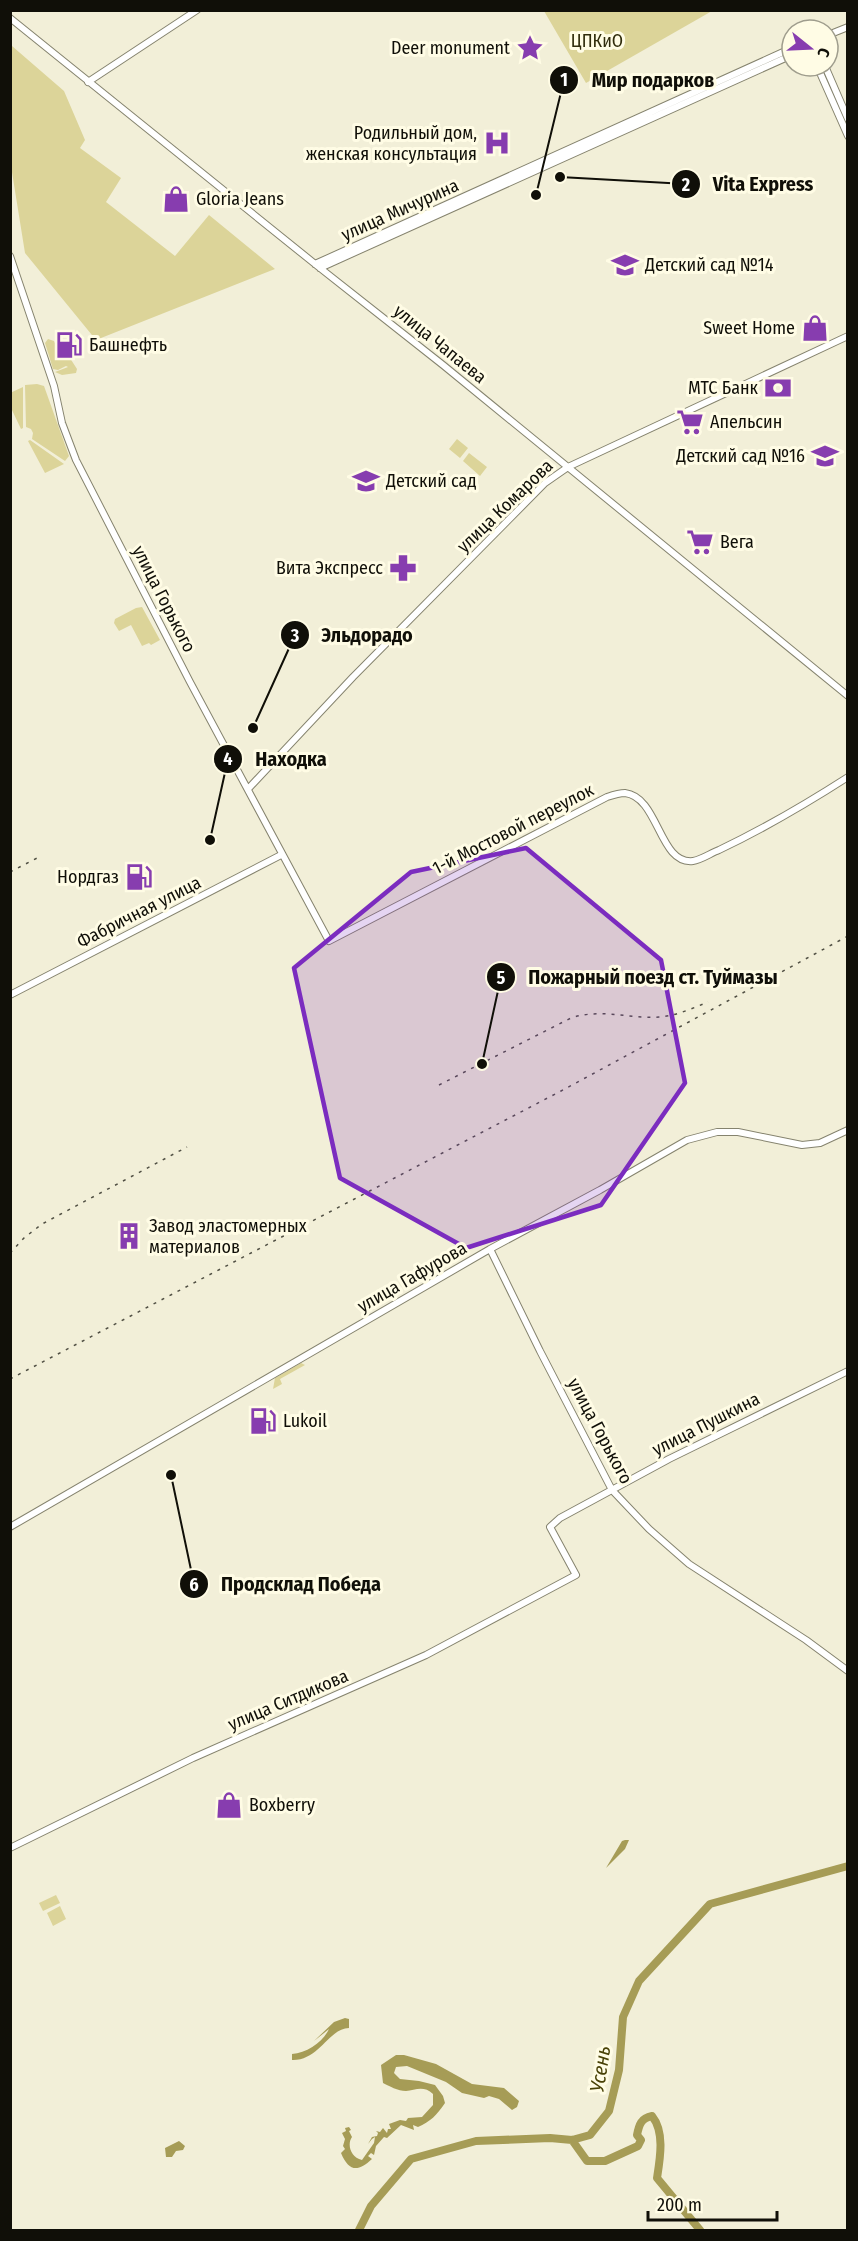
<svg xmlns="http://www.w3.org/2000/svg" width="858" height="2241" viewBox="0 0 858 2241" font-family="'Fira Sans Condensed',sans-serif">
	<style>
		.green { fill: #dcd499 }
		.water { fill: #a69c56 }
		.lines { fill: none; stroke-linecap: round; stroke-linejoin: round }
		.river { stroke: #a69c56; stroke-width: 8 }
		.secondary-casing { stroke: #85836e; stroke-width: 8 }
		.secondary { stroke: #fff; stroke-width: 6 }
		.rail { stroke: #504f43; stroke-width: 1.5; stroke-dasharray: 3 6; stroke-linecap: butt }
		.marked { fill: #7b2cbf; fill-opacity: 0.2; stroke: #7b2cbf; stroke-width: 4.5; stroke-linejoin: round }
		.labels { text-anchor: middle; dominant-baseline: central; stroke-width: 6; stroke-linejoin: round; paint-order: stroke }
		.park-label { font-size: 18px; fill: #302c0c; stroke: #fffce5 }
		.poi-label { font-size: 18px; fill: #100f08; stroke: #fffce5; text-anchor: start }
		.street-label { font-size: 18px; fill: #100f08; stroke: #fffce5 }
		.water-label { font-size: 20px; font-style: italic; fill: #484106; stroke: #fffce5 }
		.leader { fill: none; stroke: #100f08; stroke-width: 2 }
		.callout-dot { fill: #100f08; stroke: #fffce5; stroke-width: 2 }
		.mark-label { font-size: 18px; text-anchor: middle; font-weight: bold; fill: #fff }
		.callout-label { font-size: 20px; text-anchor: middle; font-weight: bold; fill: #100f08; stroke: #fffce5; stroke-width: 6; stroke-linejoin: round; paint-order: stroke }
	</style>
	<rect width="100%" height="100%" fill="#f2efd8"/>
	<path class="green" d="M544,11H712L586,83Z
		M12,46L64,91L85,140L80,148L121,178L106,202L175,256L209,215L275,269L96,340L25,253L11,166L10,47Z
		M48,339L54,341L61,356L68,355L77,369L76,373L62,375L55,372L68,367L66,366L58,370L53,369L45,343Z
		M37,384L44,386L69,456L65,461L32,439L33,433L31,429L26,427L25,385Z
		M23,387V428L21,429L11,408L10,393Z
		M457,439L468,448L460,458L449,449Z
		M30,440L64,464L45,473L28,441Z
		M469,453L487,467L480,476L463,461Z
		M142,607L160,640L151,645L149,643L142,646L131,625L119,631L114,623L115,619L136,608Z
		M301,1363L305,1365L280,1379L282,1384L273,1389L275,1378Z
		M56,1895L60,1903L43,1911L39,1903Z
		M60,1906L66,1919L53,1926L47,1913Z"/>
	<path class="water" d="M625,1840H629L625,1849L606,1868L622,1841Z
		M345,2018L349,2019V2028C329,2028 319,2061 292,2060V2054C307,2053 323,2042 329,2029L314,2041L334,2022Z
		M396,2055H404L436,2064L472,2084L504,2088L519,2101L517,2107L512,2110L499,2099L489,2096L484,2098L462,2093L446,2082L407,2066L396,2067L394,2073L400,2079L419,2081L435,2085L443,2096L445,2103C437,2115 430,2122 418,2127L413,2125L414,2130L401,2125L387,2138L384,2137L376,2146L374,2155L371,2153L368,2156L372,2159C358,2172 349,2172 341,2153L345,2149L343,2146L345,2139L342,2133L346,2131L345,2128L349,2127L351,2130L349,2131L352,2137C347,2144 350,2157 362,2160L374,2143L375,2137L372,2139L368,2144L372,2137L377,2136L378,2133L376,2131L380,2132L383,2128L387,2133L388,2129H391L389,2124L400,2120L406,2121L408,2118L422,2117L433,2105V2094C424,2085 415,2090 406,2091C398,2091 389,2086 383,2083L381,2065Z
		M179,2141L185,2146L183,2150L176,2151L172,2157H166L165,2148Z"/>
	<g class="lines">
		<path class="river" d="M572,2140L587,2161H605L638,2146L641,2140L637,2135C639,2125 641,2118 652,2116C665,2132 660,2159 657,2178L700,2230
			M359,2230L371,2206L411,2159L476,2141L550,2138L572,2140L590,2135L609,2111L619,2070L623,2017L639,1981L710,1904L848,1866"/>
		<defs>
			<path id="secondary" d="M10,18L320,268L443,365L848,696
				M828,35L848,27
				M817,66L848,136
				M825,66L848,119
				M88,82L197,10
				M10,256L54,386L62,423L76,460L190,682L329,941L607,797C613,795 619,793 625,793C659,797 659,865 693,861C701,860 711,853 719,850C763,829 806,804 848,777
				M315,264L792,48
				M320,268L792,55
				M248,789L353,677L545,483L568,467L848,336
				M10,995L281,855
				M490,1249L540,1351L612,1490L649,1529L689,1564L806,1640L848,1671
				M10,1527L490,1249L600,1190L687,1140L717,1132H738L802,1145L820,1143L848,1130
				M10,1848L193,1758L426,1655L576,1575L550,1527L560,1518L669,1459L848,1371"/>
		</defs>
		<use href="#secondary" class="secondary-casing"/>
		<use href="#secondary" class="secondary"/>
		<path class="rail" d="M10,872L39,857
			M439,1085L571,1018C601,1008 629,1019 659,1017C676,1016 693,1008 708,1002
			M10,1253L24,1238L42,1224L187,1147
			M10,1379L561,1091L848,936"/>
	</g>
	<path class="marked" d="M526,848L661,960L685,1083L601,1205L466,1248L340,1178L294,968L411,872Z"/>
	<defs>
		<symbol id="sight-bare" viewBox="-9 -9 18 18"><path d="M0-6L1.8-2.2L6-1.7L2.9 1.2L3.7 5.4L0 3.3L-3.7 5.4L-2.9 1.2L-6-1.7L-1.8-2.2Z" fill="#873daf" stroke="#fffce5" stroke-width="2.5" paint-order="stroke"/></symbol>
		<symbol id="hospital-bare" viewBox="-9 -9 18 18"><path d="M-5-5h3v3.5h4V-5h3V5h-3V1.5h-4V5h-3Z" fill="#873daf" stroke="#fffce5" stroke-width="2.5" paint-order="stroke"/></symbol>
		<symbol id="shop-bare" viewBox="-9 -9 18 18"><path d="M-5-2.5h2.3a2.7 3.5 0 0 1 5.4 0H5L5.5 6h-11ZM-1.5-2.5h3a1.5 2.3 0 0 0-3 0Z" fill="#873daf" stroke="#fffce5" stroke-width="2.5" paint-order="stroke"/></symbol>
		<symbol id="school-bare" viewBox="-9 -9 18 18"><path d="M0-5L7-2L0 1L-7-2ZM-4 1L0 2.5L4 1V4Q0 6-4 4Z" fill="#873daf" stroke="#fffce5" stroke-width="2.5" paint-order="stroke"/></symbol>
		<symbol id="fuel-bare" viewBox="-9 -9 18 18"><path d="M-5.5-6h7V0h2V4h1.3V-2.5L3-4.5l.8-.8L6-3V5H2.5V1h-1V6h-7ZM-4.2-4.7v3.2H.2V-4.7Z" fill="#873daf" stroke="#fffce5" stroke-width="2.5" paint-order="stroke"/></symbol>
		<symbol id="bank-bare" viewBox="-9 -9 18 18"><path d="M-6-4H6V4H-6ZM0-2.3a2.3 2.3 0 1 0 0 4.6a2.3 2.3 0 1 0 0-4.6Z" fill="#873daf" stroke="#fffce5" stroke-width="2.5" paint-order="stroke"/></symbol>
		<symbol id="supermarket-bare" viewBox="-9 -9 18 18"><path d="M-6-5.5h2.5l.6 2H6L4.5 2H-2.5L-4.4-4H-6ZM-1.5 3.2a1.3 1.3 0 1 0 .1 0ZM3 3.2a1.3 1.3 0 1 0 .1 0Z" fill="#873daf" stroke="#fffce5" stroke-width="2.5" paint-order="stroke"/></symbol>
		<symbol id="pharmacy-bare" viewBox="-9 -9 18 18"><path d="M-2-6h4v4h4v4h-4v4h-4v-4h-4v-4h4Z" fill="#873daf" stroke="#fffce5" stroke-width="2.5" paint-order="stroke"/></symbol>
		<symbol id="building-bare" viewBox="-9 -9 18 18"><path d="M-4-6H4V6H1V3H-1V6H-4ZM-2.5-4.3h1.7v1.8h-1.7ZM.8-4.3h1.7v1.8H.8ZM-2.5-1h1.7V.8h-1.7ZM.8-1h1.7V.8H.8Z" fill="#873daf" stroke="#fffce5" stroke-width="2.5" paint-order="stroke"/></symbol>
	</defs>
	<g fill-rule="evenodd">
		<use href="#sight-bare" x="511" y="29" width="38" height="38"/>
		<use href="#hospital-bare" x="478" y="124" width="38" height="38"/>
		<use href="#shop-bare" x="157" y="180" width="38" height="38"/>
		<use href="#school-bare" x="606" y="246" width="38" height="38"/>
		<use href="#shop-bare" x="796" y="309" width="38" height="38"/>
		<use href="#fuel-bare" x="50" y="326" width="38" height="38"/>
		<use href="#bank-bare" x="759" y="369" width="38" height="38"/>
		<use href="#supermarket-bare" x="671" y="403" width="38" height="38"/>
		<use href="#school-bare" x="806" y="437" width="38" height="38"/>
		<use href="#school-bare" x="347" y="462" width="38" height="38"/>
		<use href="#supermarket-bare" x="681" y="523" width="38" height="38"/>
		<use href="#pharmacy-bare" x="384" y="549" width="38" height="38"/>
		<use href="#fuel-bare" x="120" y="858" width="38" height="38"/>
		<use href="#building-bare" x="110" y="1217" width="38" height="38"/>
		<use href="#fuel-bare" x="244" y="1402" width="38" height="38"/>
		<use href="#shop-bare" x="210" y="1786" width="38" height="38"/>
	</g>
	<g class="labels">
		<g class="park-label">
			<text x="597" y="41">ЦПКиО</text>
		</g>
		<g class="poi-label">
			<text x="510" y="48" text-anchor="end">Deer monument</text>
			<text x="477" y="133" text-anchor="end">Родильный дом,<tspan x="477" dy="21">женская консультация</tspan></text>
			<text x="196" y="199">Gloria Jeans</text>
			<text x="645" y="265">Детский сад №14</text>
			<text x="795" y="328" text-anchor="end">Sweet Home</text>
			<text x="89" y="345">Башнефть</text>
			<text x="758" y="388" text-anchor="end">МТС Банк</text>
			<text x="710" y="422">Апельсин</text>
			<text x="805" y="456" text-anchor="end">Детский сад №16</text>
			<text x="386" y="481">Детский сад</text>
			<text x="720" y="542">Вега</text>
			<text x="383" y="568" text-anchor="end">Вита Экспресс</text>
			<text x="119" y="877" text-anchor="end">Нордгаз</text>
			<text x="149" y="1226">Завод эластомерных<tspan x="149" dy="21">материалов</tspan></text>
			<text x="283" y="1421">Lukoil</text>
			<text x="249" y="1805">Boxberry</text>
		</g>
		<g class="street-label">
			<text transform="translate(400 210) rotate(-24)">улица Мичурина</text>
			<text transform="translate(440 344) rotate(39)">улица Чапаева</text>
			<text transform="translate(505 506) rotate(-44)">улица Комарова</text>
			<text transform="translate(164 599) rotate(63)">улица Горького</text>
			<text transform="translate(513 829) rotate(-27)">1-й Мостовой переулок</text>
			<text transform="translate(139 912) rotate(-27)">Фабричная улица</text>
			<text transform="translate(412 1277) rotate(-30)">улица Гафурова</text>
			<text transform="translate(706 1424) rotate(-27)">улица Пушкина</text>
			<text transform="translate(600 1431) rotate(62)">улица Горького</text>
			<text transform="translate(288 1700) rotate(-23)">улица Ситдикова</text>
		</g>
		<g class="water-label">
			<text transform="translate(600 2069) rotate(-81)">Усень</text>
		</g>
	</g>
	<path class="leader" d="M536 195L564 80M560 177L686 184M253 728L295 635M210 840L228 759M482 1064L501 977M171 1475L194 1584"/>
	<g class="callout-dot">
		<circle cx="536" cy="195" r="6"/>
		<circle cx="560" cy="177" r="6"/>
		<circle cx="253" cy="728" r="6"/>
		<circle cx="210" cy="840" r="6"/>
		<circle cx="482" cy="1064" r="6"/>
		<circle cx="171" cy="1475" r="6"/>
		<circle cx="564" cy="80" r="15"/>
		<circle cx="686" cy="184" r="15"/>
		<circle cx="295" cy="635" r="15"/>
		<circle cx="228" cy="759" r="15"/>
		<circle cx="501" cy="977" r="15"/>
		<circle cx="194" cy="1584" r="15"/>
	</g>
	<g class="mark-label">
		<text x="564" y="86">1</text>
		<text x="686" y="191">2</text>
		<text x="295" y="642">3</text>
		<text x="228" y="765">4</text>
		<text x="501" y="984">5</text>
		<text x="194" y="1591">6</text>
	</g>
	<g class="callout-label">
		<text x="653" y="87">Мир подарков</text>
		<text x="763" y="191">Vita Express</text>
		<text x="367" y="642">Эльдорадо</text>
		<text x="291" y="766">Находка</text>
		<text x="653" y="984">Пожарный поезд ст. Туймазы</text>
		<text x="301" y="1591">Продсклад Победа</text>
	</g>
	<rect width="858" height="2241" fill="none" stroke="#100f08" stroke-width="24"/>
	<g transform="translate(810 48) rotate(108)"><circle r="28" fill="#fffce5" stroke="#9f9d8d" stroke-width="1.5"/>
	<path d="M0-4.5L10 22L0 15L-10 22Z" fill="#873daf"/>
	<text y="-9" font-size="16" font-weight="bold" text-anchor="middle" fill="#100f08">С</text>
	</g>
	<path d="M648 2211v9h129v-9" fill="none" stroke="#100f08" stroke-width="3"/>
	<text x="657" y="2211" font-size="18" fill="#100f08" stroke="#fffce5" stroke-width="4.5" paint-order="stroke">200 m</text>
</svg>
